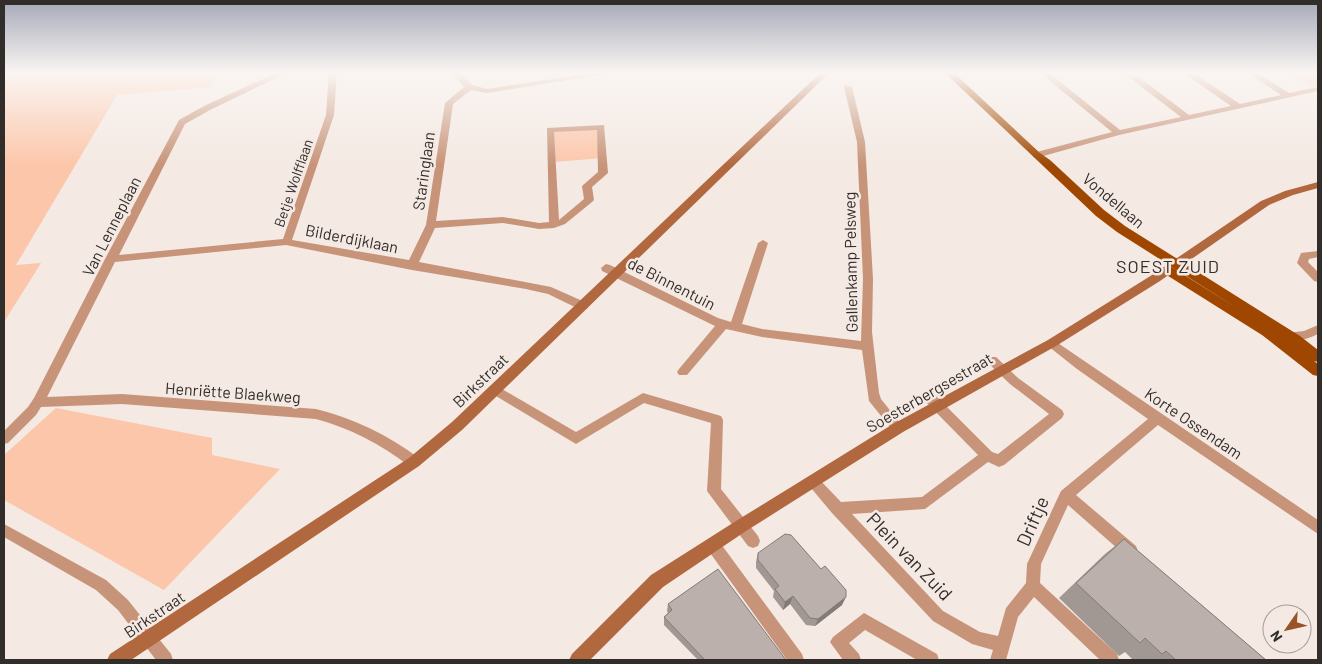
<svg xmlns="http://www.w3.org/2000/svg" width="1322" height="664" viewBox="0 0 1322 664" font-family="Barlow,sans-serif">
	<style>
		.green { fill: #fcc6aa }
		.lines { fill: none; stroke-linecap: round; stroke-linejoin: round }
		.street { fill: #c79479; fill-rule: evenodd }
		.secondary { fill: #b1683f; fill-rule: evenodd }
		.primary { fill: #9f4700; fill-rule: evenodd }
		.wall { fill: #a19793 }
		.shaded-wall { fill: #837b78 }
		.building { fill: #bbb0ab; stroke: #837b78 }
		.labels { text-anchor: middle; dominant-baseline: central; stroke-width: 5; stroke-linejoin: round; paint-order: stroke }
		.far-street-label { font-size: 14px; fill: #312d2b; stroke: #f4e9e3 }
		.street-label { font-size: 16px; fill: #312d2b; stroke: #f4e9e3 }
		.neighbourhood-label { font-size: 18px; letter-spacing: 1px; fill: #312d2b; stroke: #f4e9e3 }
		.near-street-label { font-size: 19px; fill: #312d2b; stroke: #f4e9e3 }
	</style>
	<rect width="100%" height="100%" fill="#f4e9e3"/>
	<path class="green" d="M4,72H218L212,87L117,95L16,265L41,263L4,322Z
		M1288,72H1318V83L1313,88Z
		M598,129L603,158L554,162L553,132Z
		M56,408L212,438V455L280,469L164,590L4,500V455Z"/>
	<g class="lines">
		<path class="street" d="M278,72H289L210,110L185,124L119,255L283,239L326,115L329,72H337L334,115L292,240L409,260L426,225L445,103L464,87L451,72H460L472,85L487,89L596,72H618L487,93L471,90L453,104L436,221L503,217L539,223L549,222L547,128L604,125L608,173L592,187L594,200L592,202L565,224L554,228L539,229L503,223L435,228L419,262L551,287L587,303L588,306L587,309H579L548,294L526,289L412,270L286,245L115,262L47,397L122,394L316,409C353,418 388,435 419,458L420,462L419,466L414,468L409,466C382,445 350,428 316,419L122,404L41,407L36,415L8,443L4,444V431L28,407L34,398L105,259L179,120L204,106ZM597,130L598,172L582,186L584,199L559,220L554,132Z
			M1039,72H1048L1120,130L1181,117L1122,72H1132L1189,115L1231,106L1182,72H1192L1240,104L1281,95L1246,72H1256L1289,93L1318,87V91L1119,135L1036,158L1033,157V153L1112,132Z
			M845,85L852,87L865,142L873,279L872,332L879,393L881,399L904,428L902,432L898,433L894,432L869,401L862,350L762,337L726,329L687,375H679L677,372L679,369L715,326L602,271L601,268L606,264L610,265L718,318L731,322L758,243L763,240L768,243L742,324L762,329L861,341L863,279L857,142L844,87Z
			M1318,251V257L1309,259L1308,262L1318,272V282L1314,281L1297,263L1301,253Z
			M1318,325V334C1308,339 1298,342 1287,339L1285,336L1287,333L1304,331Z
			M1052,339L1318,520V534L1158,425L1076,495L1136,546L1138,551L1136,556L1131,558L1126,556L1068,505L1041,564L1040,583L1117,654L1119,660H1100L1034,597L1018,617L1006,660H990L993,650L972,644L933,621L832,513L806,482L808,478L813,476L818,478L841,502L922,497L978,455L923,399L921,395L923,391L927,390L931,391L992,452L998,454L1049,414L1010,384L988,363L986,360L988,357H996L1018,378L1062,410L1064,414L1062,418L1004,465L999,467L988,462L925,509L852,514L943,611L980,632L998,636L1006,608L1026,583L1027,564L1061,491L1148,419L1077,369L1048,346L1046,343L1048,340Z
			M495,385L576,432L643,393L721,416L723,420L721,489L758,536L760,541L758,546L753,548L748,546L707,491L711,423L644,403L576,444L491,393L489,390L491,387Z
			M4,524L106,580L128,600L171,654L173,660H156L118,610L96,590L4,537Z
			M713,538L718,540L802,654L804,660H787L708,550L706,545L708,540Z
			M864,613L937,654L939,660H917L865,630L849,643L859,654L861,660H843L830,642L833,637Z"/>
		<path class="secondary" d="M821,72H830L462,430L419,466L131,660H107L110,654L409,458L452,422Z
			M1318,182V188L1293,195L1269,205L1160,281L1056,346L903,432L746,531L663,587L590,660H569L572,654L651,575L736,521L893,424L1048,340L1152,275L1261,201L1285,191Z"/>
		<path class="primary" d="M944,72H953L1040,153L1050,160L1104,210L1125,226L1300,336L1318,350V362L1314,361L1318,364V376L1313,375L1262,335L1165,274L1163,271L1165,268H1173L1240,310L1117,232L1096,216Z"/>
	</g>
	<path class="wall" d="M1124,539L1266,660H1133L1125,652L1119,656L1059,598L1105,554Z
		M758,553L842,605L815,626L806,625L790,604L783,610L773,597L774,591L756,568V562Z
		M668,604L786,660H698L664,625V617L668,613L667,611Z"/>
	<path class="shaded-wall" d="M793,596L790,604L783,610L785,602Z
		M846,597L842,605L815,626L818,619Z"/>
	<path class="building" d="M785,534L791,535L821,569L825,566L846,590V597L818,619L810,618L793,596L785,602L775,589L779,586L758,560V553Z
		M1124,539L1266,660H1176L1166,651L1162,654L1145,638L1140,643L1076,583Z
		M718,569L786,660H705L664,617L672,610L668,604Z"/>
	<linearGradient id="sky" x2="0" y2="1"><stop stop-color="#a5a9b9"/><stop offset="0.44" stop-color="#faf5f2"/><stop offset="1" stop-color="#faf5f2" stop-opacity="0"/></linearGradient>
	<rect width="1322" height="165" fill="url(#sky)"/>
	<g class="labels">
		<g class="far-street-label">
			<text transform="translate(293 183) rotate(-71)">Betje Wolfflaan</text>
		</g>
		<g class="street-label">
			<text transform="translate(423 171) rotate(-82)">Staringlaan</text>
			<text transform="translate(1114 200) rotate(40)">Vondellaan</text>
			<text transform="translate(111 226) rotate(-63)">Van Lenneplaan</text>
			<text transform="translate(352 238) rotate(11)">Bilderdijklaan</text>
			<text transform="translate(850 262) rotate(-91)">Gallenkamp Pelsweg</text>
			<text transform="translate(672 283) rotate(27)">de Binnentuin</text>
			<text transform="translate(480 380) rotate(-44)">Birkstraat</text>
			<text transform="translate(233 392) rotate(4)">Henriëtte Blaekweg</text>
			<text transform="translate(929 392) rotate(-30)">Soesterbergsestraat</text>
			<text transform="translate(1194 423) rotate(34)">Korte Ossendam</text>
			<text transform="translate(154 614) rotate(-34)">Birkstraat</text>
		</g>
		<g class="neighbourhood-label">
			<text x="1168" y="266">SOEST ZUID</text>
		</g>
		<g class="near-street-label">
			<text transform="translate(1032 521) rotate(-66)">Driftje</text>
			<text transform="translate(910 556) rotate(46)">Plein van Zuid</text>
		</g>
	</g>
	<rect width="1322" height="664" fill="none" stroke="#312d2b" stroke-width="10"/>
	<g transform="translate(1287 629) rotate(236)"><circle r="24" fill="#f4e9e3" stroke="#a69e99"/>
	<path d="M0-4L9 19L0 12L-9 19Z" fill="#995329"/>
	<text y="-8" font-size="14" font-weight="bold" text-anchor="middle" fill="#312d2b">N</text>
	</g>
</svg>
